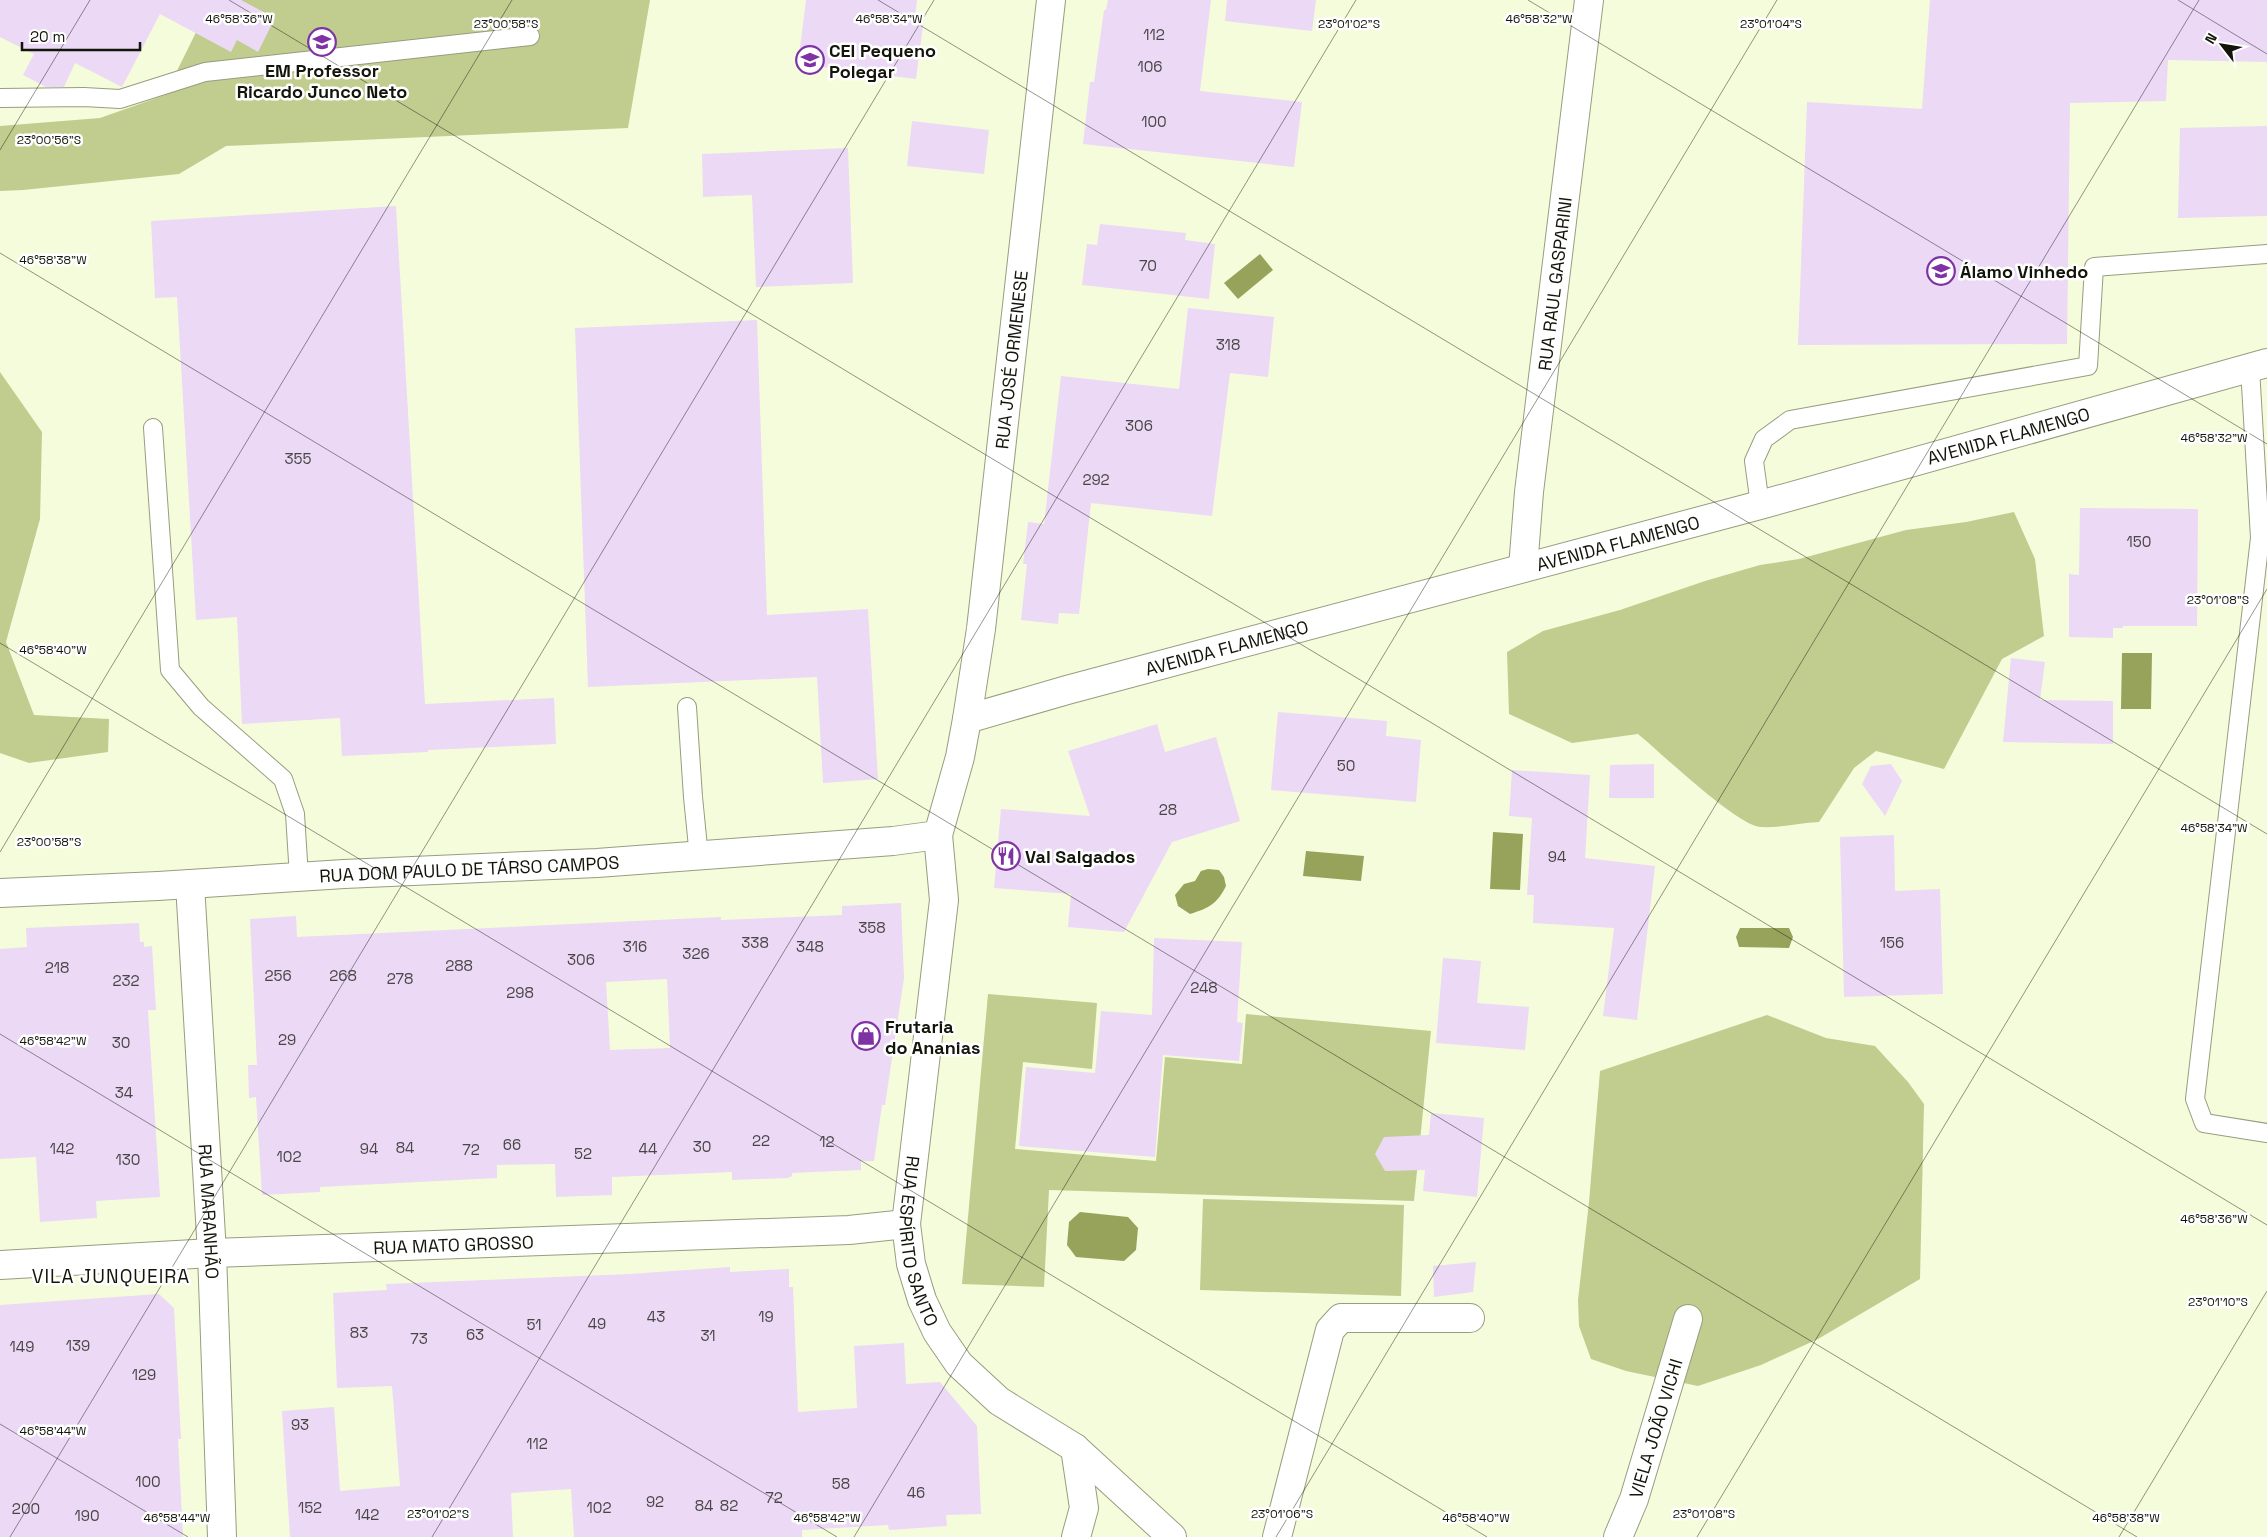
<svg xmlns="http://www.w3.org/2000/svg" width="2267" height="1537" viewBox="0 0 2267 1537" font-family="'Space Grotesk',sans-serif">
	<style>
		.green { fill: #c1cc8f }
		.water { fill: #97a25b }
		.building { fill: #ebd9f6; fill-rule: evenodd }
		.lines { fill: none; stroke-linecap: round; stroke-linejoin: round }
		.lane-casing { stroke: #979d7f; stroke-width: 20 }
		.street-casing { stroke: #979d7f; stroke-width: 30 }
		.secondary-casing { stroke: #979d7f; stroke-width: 30 }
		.lane { stroke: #fff; stroke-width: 18 }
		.street { stroke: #fff; stroke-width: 28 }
		.secondary { stroke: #fff; stroke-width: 28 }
		.ticks { fill: none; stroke: #13150a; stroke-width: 1; stroke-opacity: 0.45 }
		.labels { text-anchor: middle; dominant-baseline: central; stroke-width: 5; stroke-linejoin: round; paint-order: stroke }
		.number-label { font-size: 15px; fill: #494645 }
		.poi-label { font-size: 18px; font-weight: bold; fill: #13150a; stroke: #fff; text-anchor: start }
		.street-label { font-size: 18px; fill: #13150a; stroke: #fff }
		.neighbourhood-label { font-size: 19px; letter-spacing: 1px; fill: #13150a; stroke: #fff }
		.ticks-label { font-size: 12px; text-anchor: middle; fill: #13150a; stroke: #fff; stroke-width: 5; stroke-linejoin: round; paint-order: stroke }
	</style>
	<rect width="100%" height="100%" fill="#f5fcdb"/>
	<path class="green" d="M212,0H650L628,128L226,146L179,174L23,190L0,191V126L100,118L165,95Z
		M0,372L42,432L40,519L6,642L34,715L109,719L108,752L29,763L0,753Z
		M2014,512L2035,559L2044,636L2002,659L1944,769L1876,751L1854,768L1819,822C1800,823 1780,828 1761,827C1737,826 1660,752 1638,734L1572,743L1509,714L1507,652L1543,631L1620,610L1705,581L1760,565L1799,559L1906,530L1966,522Z
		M988,994L1097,1003L1092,1069L1023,1062L1015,1149L1156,1161L1165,1057L1242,1064L1246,1014L1431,1031L1414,1201L1049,1190L1044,1287L962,1284Z
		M1767,1015L1826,1038L1875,1046L1908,1082L1924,1104L1920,1279L1818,1339L1761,1365L1698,1386L1626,1371L1591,1359L1579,1326L1578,1300L1589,1202L1600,1071Z
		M1203,1199L1404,1205L1401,1296L1200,1290Z"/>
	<path class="water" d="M1260,254L1273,270L1238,299L1224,283Z
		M2122,653H2152L2151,709H2121Z
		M1493,832L1523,834L1520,890L1490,889Z
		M1306,851L1364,856L1361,881L1303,876Z
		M1208,869L1219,870L1224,877L1226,886C1217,904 1209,908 1190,914L1178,906L1175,895L1184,884L1195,881L1201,871Z
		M1740,928H1789L1793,937L1789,948L1739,947L1736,937Z
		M1080,1212L1128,1217L1138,1228L1136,1250L1124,1261L1076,1257L1067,1245L1069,1222Z"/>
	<path class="building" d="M0,0H241L275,18L258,52L237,40L231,52L160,14L122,87L75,63L64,87H46L23,75L34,54L0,37Z
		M806,0H917L915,17L924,18L916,79L798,64Z
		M1108,0H1211L1200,91L1302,102L1294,167L1083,144L1090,82H1094L1104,10H1106Z
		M1227,0H1316L1312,31L1225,21Z
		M1930,0H2267V62L2168,60L2166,101L2070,103L2067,344L1798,345L1807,102L1922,109Z
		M912,121L989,130L984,174L907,166Z
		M2267,126V216L2178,218L2180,128Z
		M848,148L853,283L756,287L752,195L703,197L702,154Z
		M396,206L425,704L554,698L556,744L428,750V752L342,756L340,718L242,724L237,617L196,620L177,297L155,298L151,221Z
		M1100,224L1186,233L1185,240L1215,244L1209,299L1082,285L1087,244L1097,245Z
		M1188,308L1274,317L1268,377L1230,373L1212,516L1091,503L1079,614L1059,613L1058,624L1021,620L1027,564H1023L1028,522L1044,524L1061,376L1179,389Z
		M757,320L767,615L868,609L878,779L823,783L817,677L588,687L575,328Z
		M2080,508L2198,509L2197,626H2123V628H2113V638L2069,637V574L2079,575Z
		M2011,658L2045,662L2040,700L2113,701V744L2003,742Z
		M1278,712L1387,721L1386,736L1421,740L1416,802L1271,790Z
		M1157,724L1165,752L1216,737L1240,821L1172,842L1124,932L1068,927L1071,894L994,888L1001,809L1090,816L1068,751Z
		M1654,764V798H1609L1610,765Z
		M1891,764L1902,781L1885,816L1862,784L1871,766Z
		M1512,770L1590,775L1585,858L1655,866L1637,1020L1603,1016L1614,928L1533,923L1534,895H1527L1532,818L1509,816Z
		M1894,835L1895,891L1940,889L1943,994L1844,997L1840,837Z
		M901,903L904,978L885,1105H882L874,1161H861V1170L792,1173V1176L788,1178L732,1180V1172L612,1177V1195L556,1197L555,1164L497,1165V1178L320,1187V1192L262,1195L256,1097L249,1098L248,1065H257L250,919L296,916L297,937L721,917V920L842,915V906ZM667,979L670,1048L610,1050L606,982Z
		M139,923L140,942H144V947L152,946L156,1010H148L160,1197L96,1201L97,1218L40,1222L36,1157L0,1159V949L27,947L26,928Z
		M1154,938L1242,942L1237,1022L1243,1023L1239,1061L1163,1055L1155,1157L1019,1146L1026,1067L1095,1073L1101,1011L1152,1015Z
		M1443,958L1481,961L1477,1003L1529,1007L1525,1050L1436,1043Z
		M1431,1113L1484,1118L1477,1197L1423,1191L1425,1170L1385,1171L1375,1154L1384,1137L1429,1135Z
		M1476,1262L1473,1292L1434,1297L1433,1266Z
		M730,1267V1272L789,1269V1287H793L798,1412L857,1408L854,1346L904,1343L906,1384L940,1382L977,1426L981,1514L946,1515L947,1526L889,1530L888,1525L802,1530V1537H574L571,1489L511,1493L513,1537H290L282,1411L334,1407L340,1491L400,1486L392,1386L337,1388L333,1293L387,1290L386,1284L630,1274Z
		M159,1294L174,1308L181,1439H178L183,1537H0V1305Z"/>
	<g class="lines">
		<defs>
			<path id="lane" d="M0,98L84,97L120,99L205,72L530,36
				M2250,368L2260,538L2195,1099L2204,1123L2267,1133
				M153,428L170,670L201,707L283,779L295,814L299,877
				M1760,505L1754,461L1764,439L1790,420L2088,366L2094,267L2267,254
				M687,707L693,797L699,857"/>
			<g id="street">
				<path id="s1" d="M1523,568L1529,492L1589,0"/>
				<path id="s2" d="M967,719L981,629L1051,0"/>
				<path id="s3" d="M938,835L944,900L906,1224L911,1264L922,1300L937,1332L959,1364L999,1401L1075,1448L1172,1537"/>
				<path id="s4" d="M190,884L212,1253L222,1537"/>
				<path id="s5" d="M0,1265L212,1253L849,1230L906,1224"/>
				<path d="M1075,1448L1084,1508L1076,1537"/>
				<path d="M1277,1537L1330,1330L1341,1318H1470"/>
				<path id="s6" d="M1618,1537L1634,1499L1688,1319"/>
			</g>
			<g id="secondary">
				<path id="s7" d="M0,893L158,886L344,874L597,863L893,841L938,835L960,757L967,719L1067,690L1760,505L2267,363"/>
			</g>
		</defs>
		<use href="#lane" class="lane-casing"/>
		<use href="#street" class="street-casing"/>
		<use href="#secondary" class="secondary-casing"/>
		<use href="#lane" class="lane"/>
		<use href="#street" class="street"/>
		<use href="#secondary" class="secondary"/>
	</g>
	<path class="ticks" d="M229,0L2267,1225M878,0L2267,834M1528,0L2267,444M2178,0L2267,54M0,150L90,0M0,253L2137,1537M0,643L1487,1537M0,852L512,0M0,1034L837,1537M0,1424L188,1537M10,1537L934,0M432,1537L1356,0M854,1537L1777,0M1276,1537L2199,0M1697,1537L2267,589M2119,1537L2267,1291"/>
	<defs>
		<symbol id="school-ring" viewBox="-11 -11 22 22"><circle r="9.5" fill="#fff" stroke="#7e32a4" stroke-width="1.5"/><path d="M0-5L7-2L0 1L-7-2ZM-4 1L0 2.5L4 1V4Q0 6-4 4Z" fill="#7e32a4"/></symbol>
		<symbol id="restaurant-ring" viewBox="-11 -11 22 22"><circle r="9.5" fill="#fff" stroke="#7e32a4" stroke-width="1.5"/><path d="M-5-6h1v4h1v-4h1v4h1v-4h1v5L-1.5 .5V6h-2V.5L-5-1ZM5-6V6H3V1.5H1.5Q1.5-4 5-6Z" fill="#7e32a4"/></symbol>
		<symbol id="shop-ring" viewBox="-11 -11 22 22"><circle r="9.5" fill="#fff" stroke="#7e32a4" stroke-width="1.5"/><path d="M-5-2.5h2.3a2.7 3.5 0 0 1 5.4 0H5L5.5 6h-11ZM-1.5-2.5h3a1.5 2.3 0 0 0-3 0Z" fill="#7e32a4"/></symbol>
	</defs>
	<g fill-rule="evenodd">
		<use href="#school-ring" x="306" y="26" width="32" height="32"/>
		<use href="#school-ring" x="794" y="44" width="32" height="32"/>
		<use href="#school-ring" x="1925" y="255" width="32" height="32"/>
		<use href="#restaurant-ring" x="990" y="840" width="32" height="32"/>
		<use href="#shop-ring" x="850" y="1020" width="32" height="32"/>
	</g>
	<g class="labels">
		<g class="number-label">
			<text x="1154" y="34">112</text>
			<text x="1150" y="66">106</text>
			<text x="1154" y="121">100</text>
			<text x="1148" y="265">70</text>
			<text x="1228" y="344">318</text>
			<text x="1139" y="425">306</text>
			<text x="298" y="458">355</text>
			<text x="1096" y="479">292</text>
			<text x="2139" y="541">150</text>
			<text x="1346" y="765">50</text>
			<text x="1168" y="809">28</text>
			<text x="1557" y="856">94</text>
			<text x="872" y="927">358</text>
			<text x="755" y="942">338</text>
			<text x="1892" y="942">156</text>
			<text x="635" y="946">316</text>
			<text x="810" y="946">348</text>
			<text x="696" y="953">326</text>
			<text x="581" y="959">306</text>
			<text x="459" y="965">288</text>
			<text x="57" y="967">218</text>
			<text x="278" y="975">256</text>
			<text x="343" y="975">268</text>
			<text x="400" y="978">278</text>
			<text x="126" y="980">232</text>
			<text x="1204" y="987">248</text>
			<text x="520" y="992">298</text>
			<text x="287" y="1039">29</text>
			<text x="121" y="1042">30</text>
			<text x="124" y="1092">34</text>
			<text x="761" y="1140">22</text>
			<text x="827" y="1141">12</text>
			<text x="512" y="1144">66</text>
			<text x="702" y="1146">30</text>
			<text x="405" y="1147">84</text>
			<text x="62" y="1148">142</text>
			<text x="369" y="1148">94</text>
			<text x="648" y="1148">44</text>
			<text x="471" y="1149">72</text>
			<text x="583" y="1153">52</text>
			<text x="289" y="1156">102</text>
			<text x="128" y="1159">130</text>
			<text x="656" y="1316">43</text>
			<text x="766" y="1316">19</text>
			<text x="597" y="1323">49</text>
			<text x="534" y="1324">51</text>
			<text x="359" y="1332">83</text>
			<text x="475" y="1334">63</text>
			<text x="708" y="1335">31</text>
			<text x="419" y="1338">73</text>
			<text x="78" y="1345">139</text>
			<text x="22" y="1346">149</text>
			<text x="144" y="1374">129</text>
			<text x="300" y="1424">93</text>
			<text x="537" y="1443">112</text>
			<text x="148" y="1481">100</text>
			<text x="841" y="1483">58</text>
			<text x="916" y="1492">46</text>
			<text x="774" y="1497">72</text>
			<text x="655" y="1501">92</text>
			<text x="704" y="1505">84</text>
			<text x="729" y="1505">82</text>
			<text x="310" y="1507">152</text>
			<text x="599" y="1507">102</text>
			<text x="26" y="1508">200</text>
			<text x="367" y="1514">142</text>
			<text x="87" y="1515">190</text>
		</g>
		<g class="poi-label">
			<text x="829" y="50">CEI Pequeno<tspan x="829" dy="21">Polegar</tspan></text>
			<text x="322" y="70" text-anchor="middle">EM Professor<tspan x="322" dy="21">Ricardo Junco Neto</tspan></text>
			<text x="1960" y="271">Álamo Vinhedo</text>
			<text x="1025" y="856">Val Salgados</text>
			<text x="885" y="1026">Frutaria<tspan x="885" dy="21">do Ananias</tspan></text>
		</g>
		<g class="street-label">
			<text stroke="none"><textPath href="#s1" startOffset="286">RUA RAUL GASPARINI</textPath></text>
			<text stroke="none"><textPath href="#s2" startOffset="362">RUA JOSÉ ORMENESE</textPath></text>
			<text stroke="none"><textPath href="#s7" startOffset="2139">AVENIDA FLAMENGO</textPath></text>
			<text stroke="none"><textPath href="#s7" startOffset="1734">AVENIDA FLAMENGO</textPath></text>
			<text stroke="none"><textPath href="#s7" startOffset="1329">AVENIDA FLAMENGO</textPath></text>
			<text stroke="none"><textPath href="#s7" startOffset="470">RUA DOM PAULO DE TÁRSO CAMPOS</textPath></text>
			<text stroke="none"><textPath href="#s4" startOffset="328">RUA MARANHÃO</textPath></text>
			<text stroke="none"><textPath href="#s3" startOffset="410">RUA ESPÍRITO SANTO</textPath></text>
			<text stroke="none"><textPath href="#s5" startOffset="454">RUA MATO GROSSO</textPath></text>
			<text stroke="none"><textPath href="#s6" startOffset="115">VIELA JOÃO VICHI</textPath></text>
		</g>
		<g class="neighbourhood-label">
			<text x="111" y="1276">VILA JUNQUEIRA</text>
		</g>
	</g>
	<g class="ticks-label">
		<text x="239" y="23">46°58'36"W</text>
		<text x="889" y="23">46°58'34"W</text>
		<text x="1539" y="23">46°58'32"W</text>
		<text x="506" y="28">23°00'58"S</text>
		<text x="1349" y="28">23°01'02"S</text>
		<text x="1771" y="28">23°01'04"S</text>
		<text x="49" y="144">23°00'56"S</text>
		<text x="53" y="264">46°58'38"W</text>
		<text x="2214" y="442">46°58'32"W</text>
		<text x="2218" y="604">23°01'08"S</text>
		<text x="53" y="654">46°58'40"W</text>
		<text x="2214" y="832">46°58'34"W</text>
		<text x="49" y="846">23°00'58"S</text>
		<text x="53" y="1045">46°58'42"W</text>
		<text x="2214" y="1223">46°58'36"W</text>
		<text x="2218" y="1306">23°01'10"S</text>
		<text x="53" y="1435">46°58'44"W</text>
		<text x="438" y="1518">23°01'02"S</text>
		<text x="1282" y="1518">23°01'06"S</text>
		<text x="1704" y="1518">23°01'08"S</text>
		<text x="177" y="1522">46°58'44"W</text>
		<text x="827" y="1522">46°58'42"W</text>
		<text x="1476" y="1522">46°58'40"W</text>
		<text x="2126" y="1522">46°58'38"W</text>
	</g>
	<g transform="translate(2222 45) rotate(301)" stroke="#ffffff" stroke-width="4" paint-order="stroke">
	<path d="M0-4L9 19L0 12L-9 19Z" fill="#13150a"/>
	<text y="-8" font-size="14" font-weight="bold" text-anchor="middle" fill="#13150a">N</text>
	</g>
	<path d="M22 42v8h118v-8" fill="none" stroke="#13150a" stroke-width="2.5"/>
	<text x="30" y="42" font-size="15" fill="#13150a" stroke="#ffffff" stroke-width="4" paint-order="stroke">20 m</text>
</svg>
